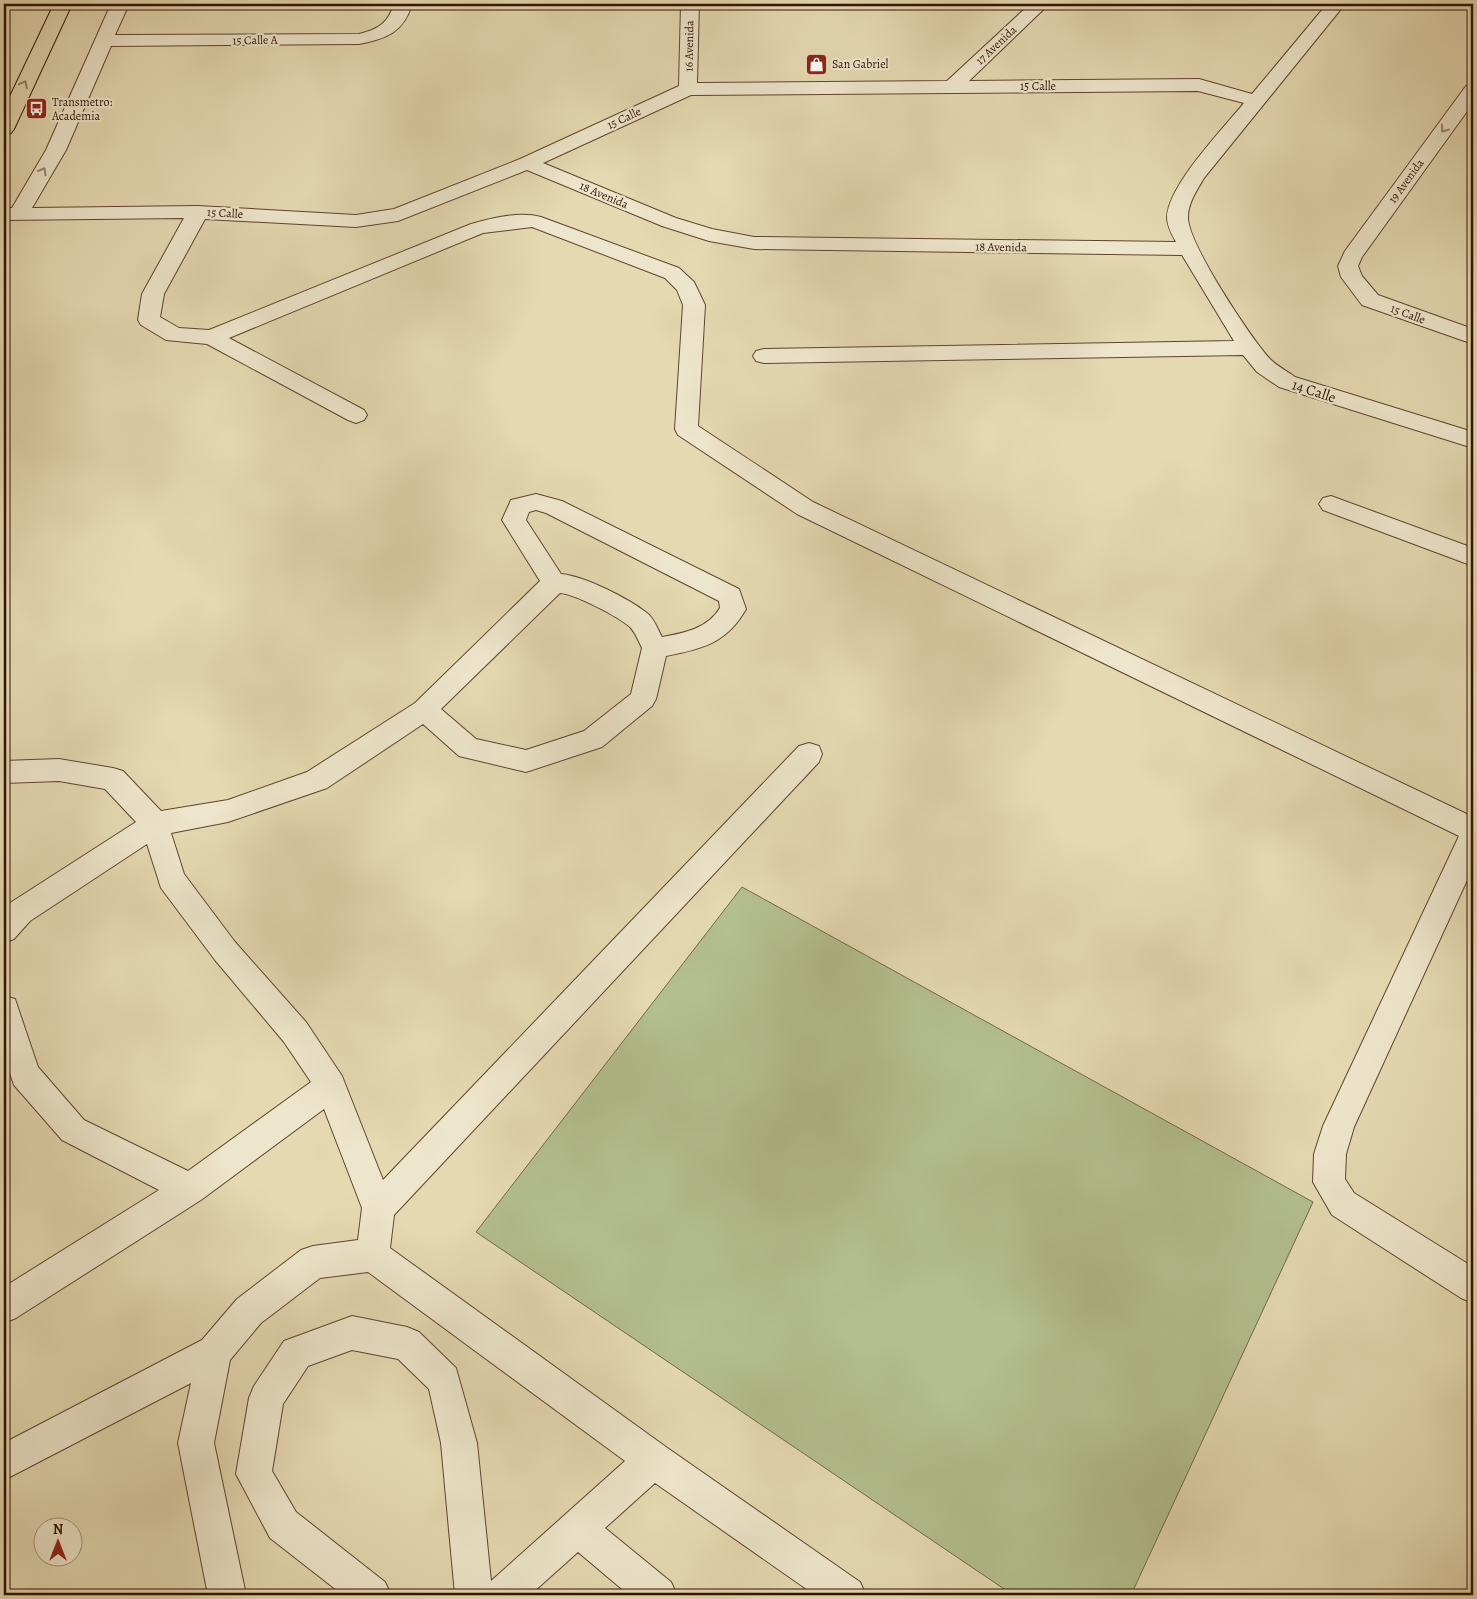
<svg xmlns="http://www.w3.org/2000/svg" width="1477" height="1599" viewBox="0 0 1477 1599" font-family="Alegreya,serif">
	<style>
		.green { fill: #b3bf8d; stroke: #726948 }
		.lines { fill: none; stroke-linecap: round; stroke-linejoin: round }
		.minor-casing { stroke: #5f442e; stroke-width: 2 }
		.major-casing { stroke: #321303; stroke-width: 2 }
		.minor { fill: #eee6cc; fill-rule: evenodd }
		.major { fill: #e5d9b1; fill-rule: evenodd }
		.oneway { stroke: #948063 }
		.oneway2 { stroke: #998772 }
		.labels { text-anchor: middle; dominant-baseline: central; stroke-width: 4.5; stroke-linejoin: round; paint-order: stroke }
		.far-street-label { font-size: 12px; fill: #321303; stroke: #eee6cc }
		.far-poi-label { font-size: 12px; fill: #321303; stroke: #eee6cc; text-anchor: start }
		.street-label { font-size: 15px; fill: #321303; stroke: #eee6cc }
	</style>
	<rect width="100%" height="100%" fill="#e5d9b1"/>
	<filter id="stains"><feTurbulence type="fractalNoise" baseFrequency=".004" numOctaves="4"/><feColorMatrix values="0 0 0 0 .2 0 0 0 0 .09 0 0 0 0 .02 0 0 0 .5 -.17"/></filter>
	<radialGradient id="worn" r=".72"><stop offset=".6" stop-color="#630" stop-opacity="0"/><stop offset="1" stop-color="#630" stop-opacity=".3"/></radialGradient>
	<path class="green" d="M742,887L1313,1202L1131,1595H1013L476,1232Z"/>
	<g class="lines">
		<defs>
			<path id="minor" d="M111,4H129L115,35L359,34C379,29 388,23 394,4H412C404,32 386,39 359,44L111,46L66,150L32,208L198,206L356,215L394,209L520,159L679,86L681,4H699L697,83L947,81L1030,4H1049L969,81L1199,79L1252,94L1327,4H1345L1204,178C1197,190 1188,203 1188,217C1187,242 1251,339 1270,359C1277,366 1287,371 1295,377L1473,432V448L1279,387L1257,372L1243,355L764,363L756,361L753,356L756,351L764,349L1234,341L1182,255L754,249L709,241L662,226L527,170L398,221L356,227L205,219L164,294L160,317L179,328L209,330L471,224C492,218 520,211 541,217L679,268L694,282L705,305L698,426L813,502L1473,817V867L1354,1127L1346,1154L1345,1179L1354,1193L1473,1267V1303L1461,1298L1332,1215L1313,1182L1314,1154L1323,1126L1459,836L797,514L678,435L675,429L683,305L677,290L665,278L532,227L483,233L229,338L364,410L367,415L364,420L356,423L348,420L207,344L166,340L141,325L138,320L142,294L184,218L4,220V208H12L46,150ZM1198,91L1244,103C1223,129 1169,184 1167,217C1167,226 1172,235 1176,242L754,237L712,229L676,218L543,163L691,95Z
				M1473,84V103L1362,257L1358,266L1362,276L1378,295L1473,329V344L1362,305L1341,277L1338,266L1345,251L1466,86Z
				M536,494L562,501L739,589L746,609C727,643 702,649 666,656L656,699L652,706L602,747L526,772L459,756L423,724L327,788L228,822L171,833L184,874L235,942L306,1022L342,1076L383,1180L799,746L809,743L819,746L822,754L819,762L394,1215L390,1248L666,1447L860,1582L866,1595H815L655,1483L605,1528L671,1582L677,1595H629L578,1552L530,1595H455L441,1443L429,1389L398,1359L352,1350L308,1366L283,1404L272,1471L296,1512L385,1582L391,1595H343L270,1538L236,1474L249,1398L254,1386L284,1341L352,1316L407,1327L419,1332L456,1368L477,1443L491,1581L625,1461L368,1272L320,1278L261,1323L230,1360L214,1443L246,1595H208L178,1443L191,1383L4,1480V1443L202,1340L237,1299L301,1250L313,1246L358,1240L362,1208L324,1109L201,1200L16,1318L4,1323V1287L159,1190L62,1140L14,1085L4,1056V996L15,999L38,1067L84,1120L188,1171L311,1082L284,1042L215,960L161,888L147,844L30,921L14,939L4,943V910L10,903L136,822L105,789L59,781L4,783V761L59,759L113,768L123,771L161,811L228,800L307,772L415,703L540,581L502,520L511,500ZM536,510L546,513L719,601L720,608C707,629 684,633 662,637C658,630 654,618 647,613C629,599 585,576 561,574L526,520L529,512ZM560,593C575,594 619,617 630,627C635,632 639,642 642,648L631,694L584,731L526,750L476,739L441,709Z
				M1331,496L1473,548V566L1323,510L1319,504L1323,498Z"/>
			<path id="major" d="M54,4H72L14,129L11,133L4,135V109Z"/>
		</defs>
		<use href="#minor" class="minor-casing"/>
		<use href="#major" class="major-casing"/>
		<use href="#minor" class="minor"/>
		<use href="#major" class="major"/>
	</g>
	<defs><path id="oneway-chevron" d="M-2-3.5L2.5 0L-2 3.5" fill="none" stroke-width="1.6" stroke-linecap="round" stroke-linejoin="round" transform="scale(1.25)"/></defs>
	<use class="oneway" href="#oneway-chevron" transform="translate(24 84) rotate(-64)"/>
	<g class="oneway2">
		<use href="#oneway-chevron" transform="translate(1444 129) rotate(126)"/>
		<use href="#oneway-chevron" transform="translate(43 171) rotate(-60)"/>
	</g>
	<defs>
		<symbol id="shop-square" viewBox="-11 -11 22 22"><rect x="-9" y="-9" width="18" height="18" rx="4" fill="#8f2418" stroke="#eee6cc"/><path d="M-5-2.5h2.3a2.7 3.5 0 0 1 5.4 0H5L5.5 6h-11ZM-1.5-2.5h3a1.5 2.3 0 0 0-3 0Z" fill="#fff"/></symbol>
		<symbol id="bus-square" viewBox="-11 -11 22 22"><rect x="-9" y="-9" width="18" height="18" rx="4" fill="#8f2418" stroke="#eee6cc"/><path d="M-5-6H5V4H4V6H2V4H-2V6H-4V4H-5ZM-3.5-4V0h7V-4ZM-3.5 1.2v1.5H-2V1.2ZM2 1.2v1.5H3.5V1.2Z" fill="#fff"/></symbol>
	</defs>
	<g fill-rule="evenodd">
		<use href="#shop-square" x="804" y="52" width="25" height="25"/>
		<use href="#bus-square" x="24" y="96" width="25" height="25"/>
	</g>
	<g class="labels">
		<g class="far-street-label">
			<text transform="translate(255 40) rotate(-1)">15 Calle A</text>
			<text transform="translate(996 45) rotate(-43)">17 Avenida</text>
			<text transform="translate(689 46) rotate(-89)">16 Avenida</text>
			<text x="1038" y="86">15 Calle</text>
			<text transform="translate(624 118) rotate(-25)">15 Calle</text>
			<text transform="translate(1406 181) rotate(-54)">19 Avenida</text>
			<text transform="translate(604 195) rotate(23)">18 Avenida</text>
			<text transform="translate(225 213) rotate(3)">15 Calle</text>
			<text transform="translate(1001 247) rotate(1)">18 Avenida</text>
			<text transform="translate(1408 314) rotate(20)">15 Calle</text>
		</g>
		<g class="far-poi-label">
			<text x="832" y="64">San Gabriel</text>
			<text x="52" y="102">Transmetro:<tspan x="52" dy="14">Academia</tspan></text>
		</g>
		<g class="street-label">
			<text transform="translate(1314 391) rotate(18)">14 Calle</text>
		</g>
	</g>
	<rect width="1477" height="1599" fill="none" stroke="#e5d9b1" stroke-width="20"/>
	<rect x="5" y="5" width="1467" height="1589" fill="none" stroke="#321303" stroke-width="2.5"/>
	<rect x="10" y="10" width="1457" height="1579" fill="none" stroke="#321303"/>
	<g transform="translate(58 1542)"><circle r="24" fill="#eee6cc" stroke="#a3927c"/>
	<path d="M0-4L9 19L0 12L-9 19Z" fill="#8f2418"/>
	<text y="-8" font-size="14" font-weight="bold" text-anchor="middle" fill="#321303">N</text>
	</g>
	<rect width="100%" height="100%" filter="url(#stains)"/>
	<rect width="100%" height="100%" fill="url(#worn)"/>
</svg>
